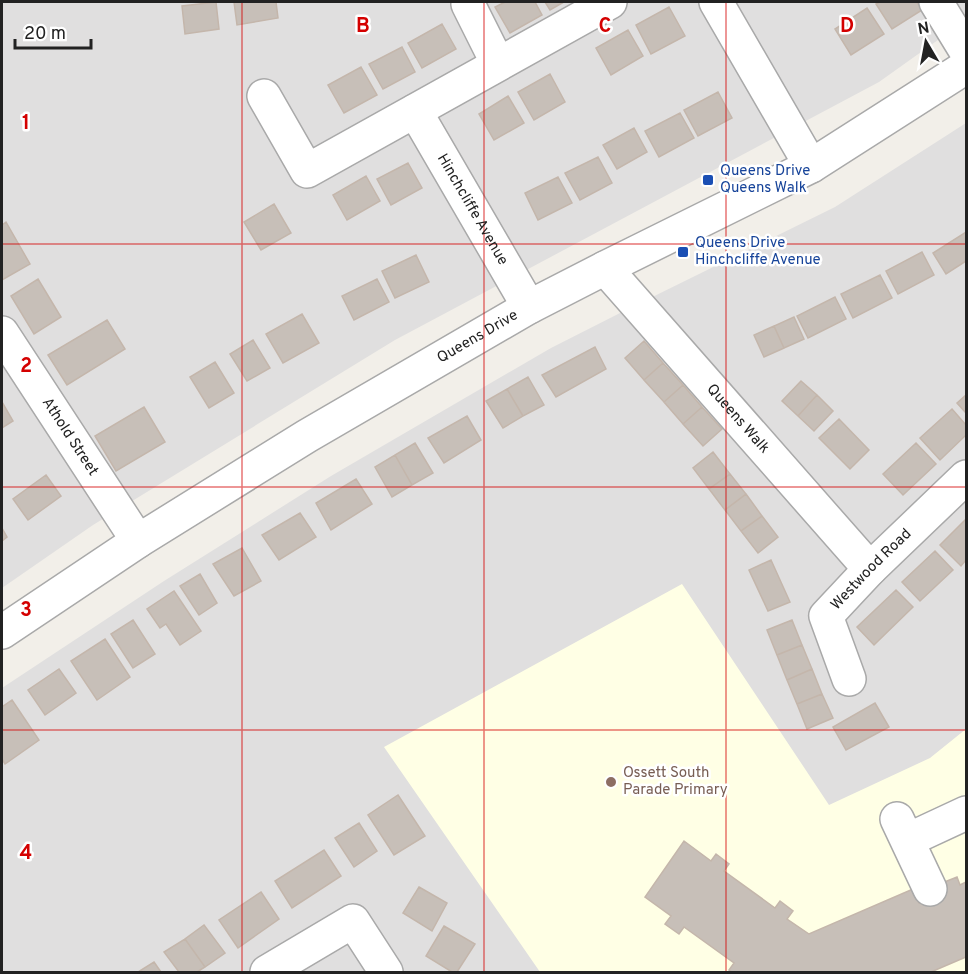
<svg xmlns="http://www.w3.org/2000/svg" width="968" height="974" viewBox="0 0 968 974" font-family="Overpass,sans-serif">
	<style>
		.residential { fill: #e0dfdf }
		.education { fill: #ffffe5 }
		.building { fill: #c7bfb8; stroke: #c4b6ab; stroke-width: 1.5 }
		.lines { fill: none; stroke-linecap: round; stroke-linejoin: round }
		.minor-casing { stroke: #a9a9a9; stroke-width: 36 }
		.minor { stroke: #fff; stroke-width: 33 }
		.grid { fill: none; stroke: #d40000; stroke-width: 1.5; stroke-opacity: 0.55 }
		.transit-dot { fill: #1a4fb4; stroke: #fff; stroke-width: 2 }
		.education-dot { fill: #8d6e63; stroke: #fff; stroke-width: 2 }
		.labels { text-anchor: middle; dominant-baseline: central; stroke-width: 5; stroke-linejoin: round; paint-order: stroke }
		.transit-label { font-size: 15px; fill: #164399; stroke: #fff; text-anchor: start }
		.street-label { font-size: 15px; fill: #222; stroke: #fff }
		.education-label { font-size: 15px; fill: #785e54; stroke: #fff; text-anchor: start }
		.grid-label { font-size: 20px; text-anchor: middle; font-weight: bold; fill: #d40000; stroke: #fff; stroke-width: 5; stroke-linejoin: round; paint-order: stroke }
	</style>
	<rect width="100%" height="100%" fill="#f2efe9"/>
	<path class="residential" d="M2,2H966V20L879,82L395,340L93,525L2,588Z
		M966,123V972H2V688L164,581L331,476L551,348L626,310L835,207Z"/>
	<path class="education" d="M682,584L829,805L930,758L966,729V972H540L384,747Z"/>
	<path class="building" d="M216,2L219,29L185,34L182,6Z
		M234,2H276L278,18L237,25Z
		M505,2H535L542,15L510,33L495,7Z
		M545,2H564L550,10Z
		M880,2H917L922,10L892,29L876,4Z
		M669,7L685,36L651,54L636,25Z
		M867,8L884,34L851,55L835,29Z
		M442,24L456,49L422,68L408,43Z
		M628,30L643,56L611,75L596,48Z
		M402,47L415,72L383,89L369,64Z
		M361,67L377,95L344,113L328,85Z
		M550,74L565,102L534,120L518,92Z
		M718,92L732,118L698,136L684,110Z
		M508,96L524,123L494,140L479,114Z
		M680,113L694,138L659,157L645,131Z
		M634,128L647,152L617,169L603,145Z
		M598,157L612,183L580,200L565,173Z
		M408,163L422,188L391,205L377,179Z
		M366,176L380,201L347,220L333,195Z
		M558,177L572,203L538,220L525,193Z
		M274,204L291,233L261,250L244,222Z
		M6,222L30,264L2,280V225Z
		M966,232V261L946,274L933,253Z
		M922,252L934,275L898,294L886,271Z
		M416,255L429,282L395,298L382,271Z
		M880,275L892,298L853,318L841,294Z
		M38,279L61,317L34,334L11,296Z
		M377,279L389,302L354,320L342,296Z
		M835,297L846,319L808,338L797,316Z
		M302,314L319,343L283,363L266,334Z
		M794,317L804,339L784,348L774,326Z
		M107,320L125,349L67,385L48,355Z
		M774,326L784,348L764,357L754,335Z
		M253,340L270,368L247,381L230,354Z
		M644,341L663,363L644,380L625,358Z
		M595,347L606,369L556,397L542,375Z
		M215,362L234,393L209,408L190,377Z
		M663,363L683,385L664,402L644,380Z
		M528,377L544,405L523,416L507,389Z
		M801,381L817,395L798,416L782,401Z
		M683,385L702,407L683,424L664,402Z
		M507,389L523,416L503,428L486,401Z
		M817,395L833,411L814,431L798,416Z
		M966,395V413L957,403Z
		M2,402L13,421L2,428Z
		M144,407L165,442L116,471L95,436Z
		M702,407L722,429L703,446L683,424Z
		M952,409L966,425V435L940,460L920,438Z
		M467,416L481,440L444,463L428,438Z
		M839,419L869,450L850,469L819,438Z
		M415,443L433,473L412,485L395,455Z
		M916,443L936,464L903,495L883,474Z
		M713,452L730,474L709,489L693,468Z
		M395,455L412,485L392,497L375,467Z
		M730,474L746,494L725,510L709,489Z
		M46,475L61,496L28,520L13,499Z
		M356,479L372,504L331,530L316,503Z
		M746,494L762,516L741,531L725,510Z
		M300,513L316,537L279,560L262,535Z
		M762,516L778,537L758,553L741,531Z
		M966,519V560L961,566L940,545Z
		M2,528L7,537L2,541Z
		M242,548L261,581L234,596L213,564Z
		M935,551L953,570L920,601L902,582Z
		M771,560L790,602L768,611L749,570Z
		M200,574L217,603L199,615L180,586Z
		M896,590L913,607L874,645L857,627Z
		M174,591L201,631L180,645L166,624L160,628L147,609Z
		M133,620L155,654L133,668L111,634Z
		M792,620L802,645L777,655L767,630Z
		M105,639L130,677L97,700L71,661Z
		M802,645L812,669L787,680L777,655Z
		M59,669L76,693L45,715L28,690Z
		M812,669L822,694L797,704L787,680Z
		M822,694L833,718L807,729L797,704Z
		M12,700L39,740L5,764L2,759V707Z
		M875,703L889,727L846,750L833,727Z
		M398,795L425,836L394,855L368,815Z
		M359,823L377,851L354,867L335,838Z
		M684,841L711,861L716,854L729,864L724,871L775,908L780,901L793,911L787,919L809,934L913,889L919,903L945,892L942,883L957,877L960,885L966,882V957L931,972H732L729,970L734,963L684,927L679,934L665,924L671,916L645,897Z
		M324,850L341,876L292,908L275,881Z
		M419,887L447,903L432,931L403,913Z
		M261,892L279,919L238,948L219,920Z
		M204,925L225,953L205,967L185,939Z
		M444,926L475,944L457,972H452L426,956Z
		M185,939L205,967L197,972H179L164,952Z
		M154,962L161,972H138Z"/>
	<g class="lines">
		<defs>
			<g id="minor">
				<path d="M716,2L811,166"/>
				<path d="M936,2L966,51"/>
				<path d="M468,4L498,64"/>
				<path d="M264,96L307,171L610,2"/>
				<path id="s1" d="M415,111L529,307"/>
				<path id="s2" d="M605,268L870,569"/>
				<path id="s3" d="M2,333L138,541"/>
				<path id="s4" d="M2,632L138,541L307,436L529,307L605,268L811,166L966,67"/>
				<path id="s5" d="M849,679L826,616L870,569L966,477"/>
				<path d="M897,819L930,889"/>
				<path d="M908,840L966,813"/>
				<path d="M267,972L353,921L386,972"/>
			</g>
		</defs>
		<use href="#minor" class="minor-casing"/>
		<use href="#minor" class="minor"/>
	</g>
	<path class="grid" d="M242,2V972M484,2V972M726,2V972M2,244H966M2,487H966M2,730H966"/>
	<g class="transit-dot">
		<rect x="702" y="174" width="12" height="12" rx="3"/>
		<rect x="677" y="246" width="12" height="12" rx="3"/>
	</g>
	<circle class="education-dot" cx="611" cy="782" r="6"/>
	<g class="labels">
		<g class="transit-label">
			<text x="720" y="171">Queens Drive<tspan x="720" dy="17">Queens Walk</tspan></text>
			<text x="695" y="243">Queens Drive<tspan x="695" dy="17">Hinchcliffe Avenue</tspan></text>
		</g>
		<g class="street-label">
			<text stroke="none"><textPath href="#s1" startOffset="114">Hinchcliffe Avenue</textPath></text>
			<text stroke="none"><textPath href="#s4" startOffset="560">Queens Drive</textPath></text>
			<text stroke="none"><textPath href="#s2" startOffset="201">Queens Walk</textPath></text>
			<text stroke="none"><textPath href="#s3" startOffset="124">Athold Street</textPath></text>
			<text stroke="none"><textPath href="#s5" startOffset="132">Westwood Road</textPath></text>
		</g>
		<g class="education-label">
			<text x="623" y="773">Ossett South<tspan x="623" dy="17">Parade Primary</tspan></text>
		</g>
	</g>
	<g class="grid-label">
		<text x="363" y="32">B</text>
		<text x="605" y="32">C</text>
		<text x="847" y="32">D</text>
		<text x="26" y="129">1</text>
		<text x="26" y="372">2</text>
		<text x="26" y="616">3</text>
		<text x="26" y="859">4</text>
	</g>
	<rect width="968" height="974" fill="none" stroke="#222222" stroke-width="6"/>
	<g transform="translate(926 42) rotate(350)" stroke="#ffffff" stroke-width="4.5" paint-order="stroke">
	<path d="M0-4.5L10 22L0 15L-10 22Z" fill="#222222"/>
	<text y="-9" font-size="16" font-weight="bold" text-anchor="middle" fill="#222222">N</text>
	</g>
	<path d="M15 39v9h76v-9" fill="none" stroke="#222222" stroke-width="3"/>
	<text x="24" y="39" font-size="18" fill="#222222" stroke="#ffffff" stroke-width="4.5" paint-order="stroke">20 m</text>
</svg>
